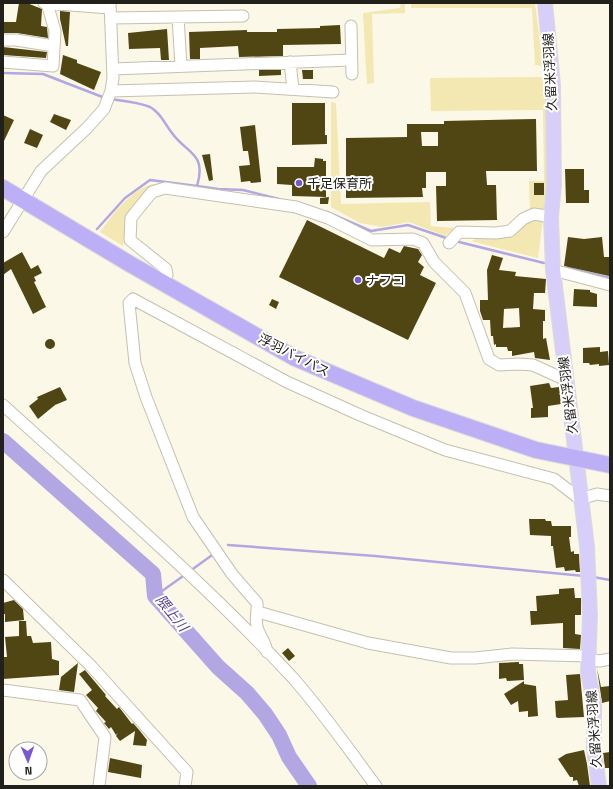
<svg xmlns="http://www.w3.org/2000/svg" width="613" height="789" viewBox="0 0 613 789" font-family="'Space Grotesk','Noto Sans JP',sans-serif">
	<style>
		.green { fill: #f3e7b2 }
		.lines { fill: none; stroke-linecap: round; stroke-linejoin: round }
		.stream { stroke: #b2a7e3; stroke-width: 2.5 }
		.river { stroke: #b2a7e3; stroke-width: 16 }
		.building { fill: #504614; fill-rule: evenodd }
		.minor-casing { stroke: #c4c0b0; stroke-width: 13 }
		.major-casing { stroke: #dcdbda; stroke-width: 16 }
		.highway-casing { stroke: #dcdbda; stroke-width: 18 }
		.minor { stroke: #fff; stroke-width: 11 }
		.major { stroke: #d7cff9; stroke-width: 14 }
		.highway { stroke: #bcaff5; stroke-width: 16 }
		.poi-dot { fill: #7957d1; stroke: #fff; stroke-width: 1.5 }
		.labels { text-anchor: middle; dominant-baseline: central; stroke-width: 4; stroke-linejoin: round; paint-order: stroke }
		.street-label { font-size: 13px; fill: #22201a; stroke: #fff }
		.poi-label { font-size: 13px; fill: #22201a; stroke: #fff; text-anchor: start }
		.water-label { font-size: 14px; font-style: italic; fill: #594790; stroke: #fff }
	</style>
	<rect width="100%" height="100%" fill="#fcf8e7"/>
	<path class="green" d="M401,3H405V13L372,14L374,83L367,84L363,13L400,8Z
		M411,3H535L543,66L535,65L532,8H411Z
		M542,77C547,91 546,108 547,123C547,152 547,180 544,209L530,210L529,181H544L543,110L431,111L430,78Z
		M331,102L336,103L341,204L430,202L431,226L455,228L445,236L409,222L382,227L360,223L331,207Z
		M152,184L169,185L127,219L123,246L100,232C114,213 129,192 152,184Z
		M531,219H543L538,258L471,241Z"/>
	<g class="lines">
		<path class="stream" d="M3,73L43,74L105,98
			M110,99C123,101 138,102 150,107C160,112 165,124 172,133C187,154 207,153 197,186L218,189L243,190L279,199
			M327,212L371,231L408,225L449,239
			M97,229L125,198L150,180L197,186
			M455,241L544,263
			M568,268L610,278
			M228,545L375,556L584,576
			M190,571L215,553
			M593,577L610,580
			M155,596L186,574"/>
		<path class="river" d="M3,441L153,574L155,596L218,667L247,693L265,714L279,735L289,757L309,786"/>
	</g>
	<path class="building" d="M19,3H27L42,9L41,26L47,27L48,38L17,33H3V22H16Z
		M60,11L70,12L68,46H66L60,19Z
		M340,25L341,44L283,45V56L239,57L238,46L200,48V59H190L189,32L247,30V32H277V29L320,28V26Z
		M167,29L169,60H161L160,48L129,49L128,33Z
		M3,47L47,52L46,58L3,55Z
		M63,55L77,60V63L101,72L94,90L60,74Z
		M259,70H281V75L259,76Z
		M302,70H313V79H303Z
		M292,103H325V135H327V144L292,145Z
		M54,114L71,120L66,130L50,122Z
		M3,115L14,120L3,143Z
		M536,119L537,171H486L487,185H496L497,220L437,221L436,186H446V172H426V188H422L423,197L346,198V138L407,137V124H444V121ZM421,132H438V146H422Z
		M255,125L261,180V182L251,183L250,181L241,182L239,166L250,165L248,151H243L240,127Z
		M30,129L43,135L37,148L24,143Z
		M210,154L213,180L209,181L202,155Z
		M315,158L323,159V161H326V197L292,196V185L277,184V167H314Z
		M565,169H584V190H589V203H566Z
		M534,183H544V195H534Z
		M329,197L328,204H320V198Z
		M307,220L384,258L389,248L400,253L404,246L418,249L422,255L418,262L424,267L420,275L436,283L408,340L279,277Z
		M568,237L584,239L602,237L604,257H610L609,276L564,266Z
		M22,252L31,269L38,265L42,273L34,277L36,281L34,282L46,307L33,314L11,269L3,275V263Z
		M492,255L503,258L499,270L516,272L515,276L546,279L545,293H534L533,309L545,310V321H543V339L546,338L550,360L535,358L534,352L512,356V351H508L507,347H496V344L494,345L493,336H491L490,320H483L480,311V300H488L487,270ZM519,308L520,327L503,328L504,309Z
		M574,289L590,290V292L597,294V307L573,306Z
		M272,299L279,302L276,309L269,305Z
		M45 344a5 5 0 1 1 10 0a5 5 0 1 1-10 0Z
		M600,347V352L608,351L609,365L599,366V364L590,365L589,363H583V348Z
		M549,383L551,388L559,387L561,404L548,406V417L531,418V408H533L530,386Z
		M60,387L67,400L55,405L38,419L29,406L38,399L37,397Z
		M529,519H545L546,521H551L552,526H571V537H569L571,552L574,551V554H579L580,572H576L575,570L565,571L564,567L556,568L553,546H551V536L530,535Z
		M574,588L575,598H581V615H575V634L581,635L580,649L563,648V623L531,625L530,611H537L536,596L559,594V589Z
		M14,600L23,609L24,620L5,622V614H3V603Z
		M19,621H26L27,636H31L33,643L51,642L52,659L59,661V675L3,679V657H7L5,637L19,636Z
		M288,648L295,656L289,661L282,653Z
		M519,662V664H523L524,680L507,681L506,678L499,679V663Z
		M78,663L74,692L59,690L61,677Z
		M597,668L601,687L610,686V701L602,703Z
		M85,670L106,695L105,696L117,709L119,707L132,724L133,723L140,731L147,740L146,746L133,745L135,731L120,741L116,736L118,733L116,735L111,727L109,729L104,723L106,722L96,711L98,708L86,695L92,690L79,674Z
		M580,674L584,717L558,718L556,717L555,701L568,700L566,675Z
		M524,681V684L536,686L538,716L528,717V711L519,712L518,701L511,705L504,694Z
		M584,750L587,764L590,786H579L577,780L573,781V777H570L558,759L566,754Z
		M610,752V768H605L603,753Z
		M110,758L142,765L141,778L108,772Z"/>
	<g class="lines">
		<defs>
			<path id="minor" d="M44,3L110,8
				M178,17L181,66
				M111,18L243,16
				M351,26L352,74
				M3,40H16L54,46
				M3,62L53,66L55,31L47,3
				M290,62L293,89
				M113,69L351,60
				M111,91L255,87L333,92
				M3,232L41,171L87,128L104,109L111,91L113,78L110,3
				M449,243L459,232L496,233L510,231L523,219L534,214L551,217
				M553,270L610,285
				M162,281L167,275L166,269L130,240L131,218L152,192L165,188L296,207L328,218L372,240L413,239L423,243L434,262L465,293L489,359L499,365L519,364L533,365L566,380
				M3,405C101,494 203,581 293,678C323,712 349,750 376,786
				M3,580L92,667L187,772L185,786
				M258,612L368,643L451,658H475L512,654L588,656
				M267,652C266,643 261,638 258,630C254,621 258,613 257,603L232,574L193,517L146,397L135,363L129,303L133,299L287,382L360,415L445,450L554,479L580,499L597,494L610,496
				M588,659L599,661L610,659
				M3,690L80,700L105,737L99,786"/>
			<path id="major" d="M545,3L553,85L554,185L551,217L553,270L587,546L590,615L588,672L594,703V749L599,786"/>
			<path id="highway" d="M3,188L130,264L295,358L413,408L536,450L610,465"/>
		</defs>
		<use href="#minor" class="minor-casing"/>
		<use href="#major" class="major-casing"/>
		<use href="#highway" class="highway-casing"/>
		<use href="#minor" class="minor"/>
		<use href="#major" class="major"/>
		<use href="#highway" class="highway"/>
	</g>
	<g class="poi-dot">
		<circle cx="299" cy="183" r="4"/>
		<circle cx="358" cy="280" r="4"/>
	</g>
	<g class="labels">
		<g class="street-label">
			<text transform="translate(550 72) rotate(-93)">久留米浮羽線</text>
			<text transform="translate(294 355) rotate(27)">浮羽バイパス</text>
			<text transform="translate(568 395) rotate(-97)">久留米浮羽線</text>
			<text transform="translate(594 729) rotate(-94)">久留米浮羽線</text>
		</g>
		<g class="poi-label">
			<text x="307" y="183">千足保育所</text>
			<text x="366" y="280">ナフコ</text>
		</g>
		<g class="water-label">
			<text transform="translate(172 613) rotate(51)">隈上川</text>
		</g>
	</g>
	<rect width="613" height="789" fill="none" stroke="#22201a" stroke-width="8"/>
	<g transform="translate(28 761) rotate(178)"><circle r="19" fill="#ffffff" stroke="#a7a6a3"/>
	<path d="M0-3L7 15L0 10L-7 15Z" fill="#7957d1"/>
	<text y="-6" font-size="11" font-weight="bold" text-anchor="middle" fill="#22201a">N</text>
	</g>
</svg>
